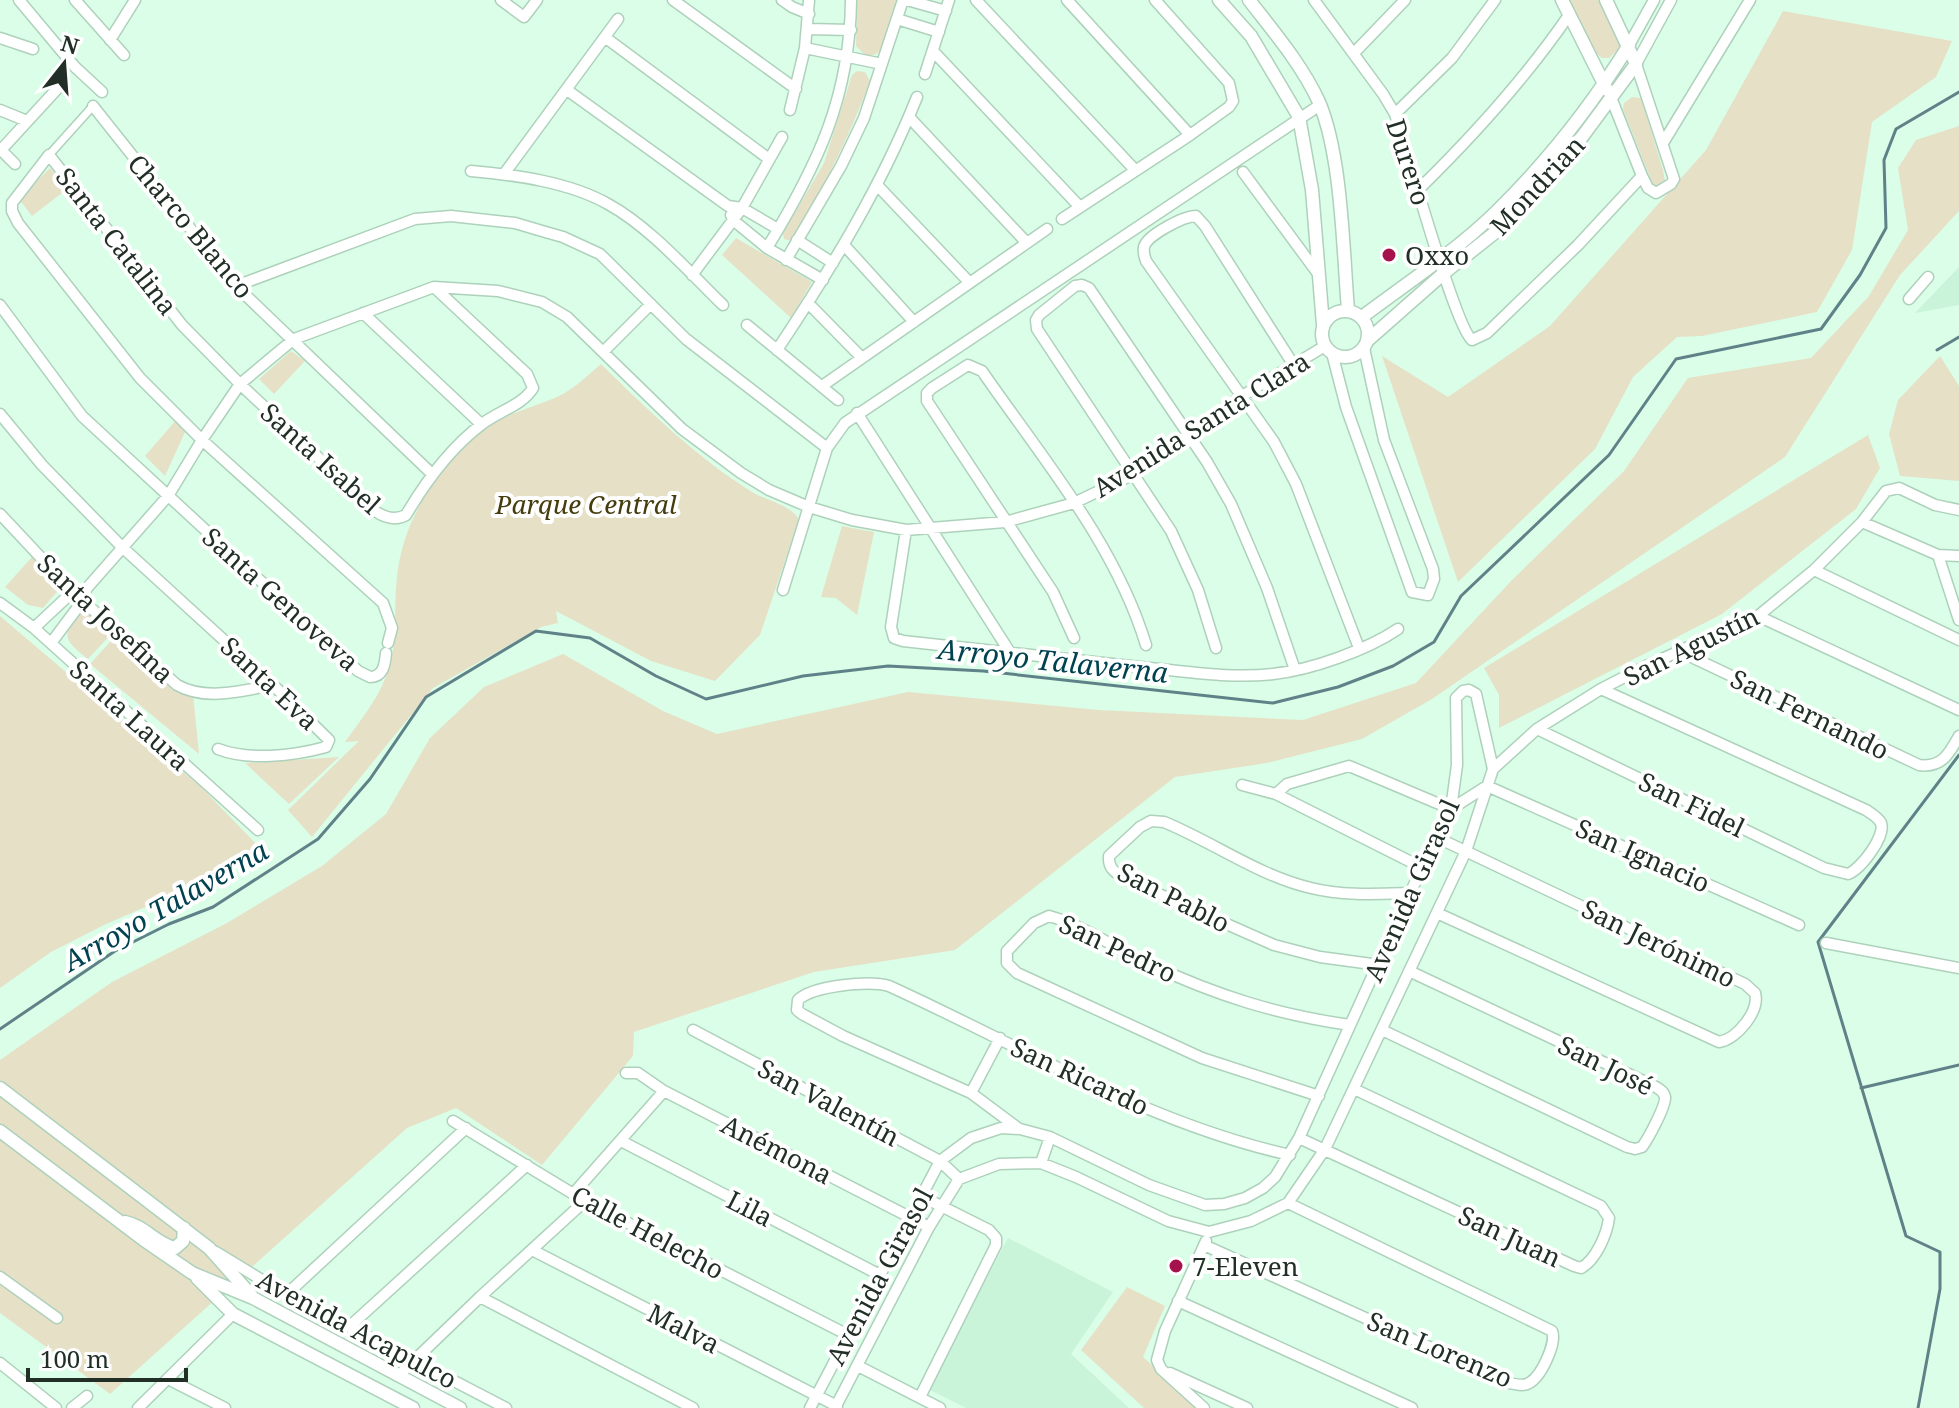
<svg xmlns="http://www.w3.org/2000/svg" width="1959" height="1408" viewBox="0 0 1959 1408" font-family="'Noto Serif',serif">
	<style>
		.built { fill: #c9f4d9 }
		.green { fill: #e6e0c7 }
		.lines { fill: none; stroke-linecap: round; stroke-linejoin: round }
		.stream { stroke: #5f8289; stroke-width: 3 }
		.pedestrian-casing { stroke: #aed1bb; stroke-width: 10 }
		.minor-casing { stroke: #aed1bb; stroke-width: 13 }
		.tertiary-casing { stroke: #aed1bb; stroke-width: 15 }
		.pedestrian { stroke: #fff; stroke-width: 7 }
		.minor { stroke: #fff; stroke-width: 10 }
		.tertiary { stroke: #fff; stroke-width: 12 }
		.poi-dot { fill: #a6124c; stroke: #fff; stroke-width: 3 }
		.labels { text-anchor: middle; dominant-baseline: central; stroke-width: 8; stroke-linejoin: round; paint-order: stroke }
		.street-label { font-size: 26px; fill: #212f27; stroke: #fff }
		.poi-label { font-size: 26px; fill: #212f27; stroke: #fff; text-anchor: start }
		.park-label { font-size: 26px; font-style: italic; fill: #463d0e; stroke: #fff }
		.water-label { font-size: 28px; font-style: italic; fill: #004250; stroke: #fff }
	</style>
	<rect width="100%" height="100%" fill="#dafee7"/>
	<path class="built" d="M1959,267V305L1915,313Z
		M1008,1238L1113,1292L1071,1354L1129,1408H966L928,1389Z"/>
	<path class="green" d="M857,0H898L882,50L874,55H865L856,46Z
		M1570,0H1598L1621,40L1620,48L1609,58H1602L1597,54Z
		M1783,11L1952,41L1936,77L1872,122L1852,250L1817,312L1702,336L1677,337L1633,377L1595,449L1458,582L1382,356L1448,397L1550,326L1706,150Z
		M857,71L865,72L870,81C849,138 822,190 792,241L784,239L783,233L824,163L852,75Z
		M1632,97L1641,98L1663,170L1665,181L1657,187L1653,185L1623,109L1624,103Z
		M1959,126V211L1900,275L1785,457L1432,699L1362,739L1267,763L1175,777L955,950L814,972L634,1032L633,1056L542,1165L456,1108L407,1128L110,1394L0,1313V1060L112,982L227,923L322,866L386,814L430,738L484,687L563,654L663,711L717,734L908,692L1099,710L1303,720L1416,683L1512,580L1624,471L1688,378L1811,358L1869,296L1908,230L1898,168L1916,140Z
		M50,168L67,189L32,216L19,199Z
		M736,238L812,282L791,318L722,255Z
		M291,351L305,361L274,394L259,379Z
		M1940,356L1959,386V481L1900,476L1889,434L1898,400Z
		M601,364C648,410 696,457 752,492C766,500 790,505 799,519L760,635L715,681L651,661L556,611L558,623L541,627L433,688L312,837L288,810L359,741L345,742C360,721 378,699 387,674C399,643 393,610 397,577C402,526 430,480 466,444C495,415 522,412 557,397C573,390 588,375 601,364Z
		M177,419L185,432L165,476L145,456Z
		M1868,435L1880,468L1856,509L1722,614L1499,728V695L1484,668Z
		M842,526L874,532L857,615L836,598L821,597Z
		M32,557L62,586L43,608L28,605L5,587Z
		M85,609L113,632L88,659C61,638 61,634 85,609Z
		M0,616L201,787L266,854L104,925L51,952L0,988Z
		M118,633L179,693L193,694L199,754L90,664Z
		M339,757L289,804L245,763Z
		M1127,1287L1165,1306L1143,1357L1200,1408H1144L1081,1350Z"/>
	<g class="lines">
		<path class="stream" d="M1937,350L1959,337
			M0,1029L115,951L169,924L213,907L318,839L370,779L426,697L536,631L590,638L656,676L706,699L803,676L888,666L983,671L1273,703L1338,687L1393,666L1434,642L1461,596L1609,455L1676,359L1821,329L1860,275L1886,228L1884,160L1896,129L1959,92
			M1861,1088L1959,1065
			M1918,1408L1940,1289V1252L1906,1236L1818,942L1959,755"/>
		<defs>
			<path id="pedestrian" d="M49,155L93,106"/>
			<path id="minor" d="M19,0L75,67L102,92
				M75,0L124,55
				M501,0L524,17L537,0
				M673,0L796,89
				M782,0L792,7L809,14
				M907,0L946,11
				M976,0L1135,170
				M1067,0L1190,135
				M1314,0L1383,94L1395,114C1406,148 1455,327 1472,340L1487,333L1578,245L1642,176
				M897,19L939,32
				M808,29L851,30
				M0,38L33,49
				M606,38L769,159
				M110,40L135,0
				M1629,45L1654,0
				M805,48L882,64
				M933,51L1079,206
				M1354,53L1405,0
				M925,74L949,0
				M567,90L728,206L742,208L778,229
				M1612,100L1642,176L1648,188L1656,193L1671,184L1674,179L1636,64L1671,0
				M93,106L236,286L431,473
				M0,110L27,121
				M790,110L805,48L809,0
				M1395,114L1452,58L1495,0
				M909,117L1026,242
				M1663,143L1750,0
				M1,150L15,164
				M0,151L57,89
				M471,171C516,175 569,182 608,204C650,227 689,272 723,305
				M1243,172L1319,275
				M504,174L618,19
				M877,185L969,282
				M1419,189C1475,134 1525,79 1569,15
				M731,215L733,220L767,248L823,280
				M1062,219L1190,135L1229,107L1233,101L1229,83L1155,0
				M797,240L833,263
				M844,245L914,322
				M767,248C817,166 850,98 851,0
				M786,260L841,166L864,118L903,0
				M692,275L742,208L782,137
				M236,286L415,219L451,216L515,223L542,231L563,237L600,254L686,339L827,448
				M1909,299L1928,277
				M808,303L862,358
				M0,305L82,416L358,671L370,677C383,677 385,665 386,653
				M363,313L481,424
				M747,325L838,400
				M777,350C831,269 881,187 917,97
				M604,351L651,304
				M1332,353L1346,407L1412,592L1428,595L1434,579L1433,569L1384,440L1364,348
				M1293,364L1205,226L1196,216C1184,216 1147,235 1144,247C1143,253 1144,255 1146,261L1274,442L1296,484L1359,648
				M822,386L1047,229
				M857,413L1011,654
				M0,414L42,465L122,547L273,685L329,740L326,747C293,756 249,761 218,749
				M0,514L74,593L177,685C205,701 242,691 273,685
				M1862,522L1938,555L1959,556
				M906,530L891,627L894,638L903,641C982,650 1061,659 1140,667C1183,671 1229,679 1273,674C1311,670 1367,650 1398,629
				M1938,555L1959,620
				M1814,570L1959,640
				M783,590L827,448L845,423L1320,105
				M0,603L34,628L258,830
				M1758,616L1959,710
				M34,628L66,598L77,592
				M1074,638L1053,592L927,401V393L932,388L968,365L982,371C1042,458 1115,543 1146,645
				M51,643L78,607L87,588L168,496L202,440L240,384L294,339L434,287L498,291L542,302L567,317L682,429L741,473L769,490L809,507L852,520L906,530L1005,522L1074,503L1132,475L1242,396L1325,346
				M388,643L392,628L383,603L202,440L140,378L18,223L12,211V203L49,155L182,325L240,384L375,511C385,518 395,521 406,515C426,481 450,448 482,424C497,412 523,405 533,388L527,374L434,287
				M1216,648L1198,590L1171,531L1037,329L1036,320L1039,315L1075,286L1082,285L1089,288L1207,462L1231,504L1267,588L1295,670
				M1681,652L1919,765C1942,768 1949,754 1959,736
				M1537,729L1824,868L1848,874C1861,869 1886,836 1881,823C1878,817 1872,814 1866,810L1601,689
				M1493,769L1537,729L1601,689L1644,667L1758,616L1814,570L1862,522L1886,491L1899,488L1935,505L1959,510
				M1242,785L1276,794L1423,868
				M1276,794L1287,784L1349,766L1451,809L1487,786L1799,925
				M1437,913L1719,1042C1737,1039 1760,1011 1755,993L1745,984L1438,838
				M1826,943L1959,968
				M1379,965L1320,957L1274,945L1125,879C1115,872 1108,869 1109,856L1140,827L1151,821L1164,822C1213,842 1259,876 1311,888C1343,896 1377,894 1410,893
				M693,1030L940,1161L959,1179
				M1382,1030L1627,1147L1635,1149L1642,1147C1648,1139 1666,1106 1665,1097C1664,1091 1660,1090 1656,1087L1409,971
				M626,1073H638L664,1091L929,1227
				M971,1093L1000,1038
				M1319,1096L1202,1058L1017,973L1007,963V951L1034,923L1049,916C1085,926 1116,949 1149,964C1218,996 1275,1014 1350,1025
				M453,1121L585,1201L848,1335
				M1018,1128L971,1093L843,1036L802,1014L797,1010L798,1000C812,986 869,980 889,986C1021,1046 1147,1123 1290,1155
				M1299,1138L1574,1266L1581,1268C1596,1260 1607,1234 1609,1218L1601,1206L1354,1089
				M621,1141L880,1275
				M1041,1163L1050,1137
				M573,1194L664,1091
				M1204,1245L1509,1383C1515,1384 1523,1387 1529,1383C1541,1377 1557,1343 1552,1331L1288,1203
				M532,1250L837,1406
				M216,1252L275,1288L506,1408
				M0,1277L57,1318
				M288,1293L466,1128
				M480,1297L693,1408
				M1178,1301L1412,1408
				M350,1326L527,1165
				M0,1363L56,1408
				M858,1366L940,1408
				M1170,1373L1247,1408
				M398,1376L480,1297L585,1201
				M168,1379L225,1408
				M920,1397L996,1245V1238L989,1230L921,1196
				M72,1408L87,1396
				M138,1408L233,1314
				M810,1408L940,1161L971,1138L1001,1128L1020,1129L1050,1137L1149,1185L1205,1205L1224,1204L1245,1198L1263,1188L1275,1177L1299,1138L1410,893L1451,809L1457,765L1456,698L1463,691L1469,690L1476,694L1493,769L1466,851L1325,1149L1288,1203L1251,1221L1209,1232L1168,1221L1076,1177L1041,1163L999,1164L959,1179L929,1227L835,1408
				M1204,1408L1161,1369L1157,1360L1165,1331L1206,1241"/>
			<path id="tertiary" d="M1219,0L1251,36L1299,117L1312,190L1323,325
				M1249,0C1274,32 1302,65 1319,102C1342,156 1343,251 1348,310
				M1562,0L1607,90
				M1322 334a23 23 0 1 1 46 0a23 23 0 1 1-46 0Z
				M1362,317C1407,283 1456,251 1496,212C1547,162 1592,105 1629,45
				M1368,340L1444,273L1507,223L1582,137L1636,64L1606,0
				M0,1088L209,1248L251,1295
				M0,1131L144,1240L192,1273L253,1298L460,1408
				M125,1222C145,1226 156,1244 175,1248L183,1241L184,1228
				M197,1278L233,1314L413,1408"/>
		</defs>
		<use href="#pedestrian" class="pedestrian-casing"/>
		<use href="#minor" class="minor-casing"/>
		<use href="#tertiary" class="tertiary-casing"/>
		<use href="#pedestrian" class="pedestrian"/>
		<use href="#minor" class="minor"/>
		<use href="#tertiary" class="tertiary"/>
	</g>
	<g class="poi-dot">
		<circle cx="1389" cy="255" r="8"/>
		<circle cx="1176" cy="1266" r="8"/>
	</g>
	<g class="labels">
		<g class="street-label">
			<text transform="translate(1409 162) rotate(72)">Durero</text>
			<text transform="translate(1537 185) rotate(-47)">Mondrian</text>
			<text transform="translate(191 226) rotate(50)">Charco Blanco</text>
			<text transform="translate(117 241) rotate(52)">Santa Catalina</text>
			<text transform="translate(1201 424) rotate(-32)">Avenida Santa Clara</text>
			<text transform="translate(321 458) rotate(42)">Santa Isabel</text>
			<text transform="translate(281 599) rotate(42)">Santa Genoveva</text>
			<text transform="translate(106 618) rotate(43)">Santa Josefina</text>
			<text transform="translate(1691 646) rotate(-26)">San Agustín</text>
			<text transform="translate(270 683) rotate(43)">Santa Eva</text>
			<text transform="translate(1810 714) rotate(26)">San Fernando</text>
			<text transform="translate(130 715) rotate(42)">Santa Laura</text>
			<text transform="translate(1692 804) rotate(26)">San Fidel</text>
			<text transform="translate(1643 855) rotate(24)">San Ignacio</text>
			<text transform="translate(1411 890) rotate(-66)">Avenida Girasol</text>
			<text transform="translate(1174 897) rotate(27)">San Pablo</text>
			<text transform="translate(1659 943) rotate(26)">San Jerónimo</text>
			<text transform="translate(1118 948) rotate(25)">San Pedro</text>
			<text transform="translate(1606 1065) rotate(26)">San José</text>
			<text transform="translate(1080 1076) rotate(25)">San Ricardo</text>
			<text transform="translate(829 1102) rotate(28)">San Valentín</text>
			<text transform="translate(777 1149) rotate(27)">Anémona</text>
			<text transform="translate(750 1208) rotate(27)">Lila</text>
			<text transform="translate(648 1232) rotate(28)">Calle Helecho</text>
			<text transform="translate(1510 1236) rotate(25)">San Juan</text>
			<text transform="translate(879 1276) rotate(-62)">Avenida Girasol</text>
			<text transform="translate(684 1328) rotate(27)">Malva</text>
			<text transform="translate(357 1329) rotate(28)">Avenida Acapulco</text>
			<text transform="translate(1440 1349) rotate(23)">San Lorenzo</text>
		</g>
		<g class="poi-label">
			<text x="1405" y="255">Oxxo</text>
			<text x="1192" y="1266">7-Eleven</text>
		</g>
		<g class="park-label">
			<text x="586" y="504">Parque Central</text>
		</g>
		<g class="water-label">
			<text transform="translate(1053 660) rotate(6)">Arroyo Talaverna</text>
			<text transform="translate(165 905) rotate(-30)">Arroyo Talaverna</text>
		</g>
	</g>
	<g transform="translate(64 64) rotate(17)" stroke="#ffffff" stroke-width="6" paint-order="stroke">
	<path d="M0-6L14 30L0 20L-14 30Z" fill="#212f27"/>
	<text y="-12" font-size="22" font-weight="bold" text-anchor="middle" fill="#212f27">N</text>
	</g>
	<path d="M28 1368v12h158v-12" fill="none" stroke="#212f27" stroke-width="4"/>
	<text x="40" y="1368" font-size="24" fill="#212f27" stroke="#ffffff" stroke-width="6" paint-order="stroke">100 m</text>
</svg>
